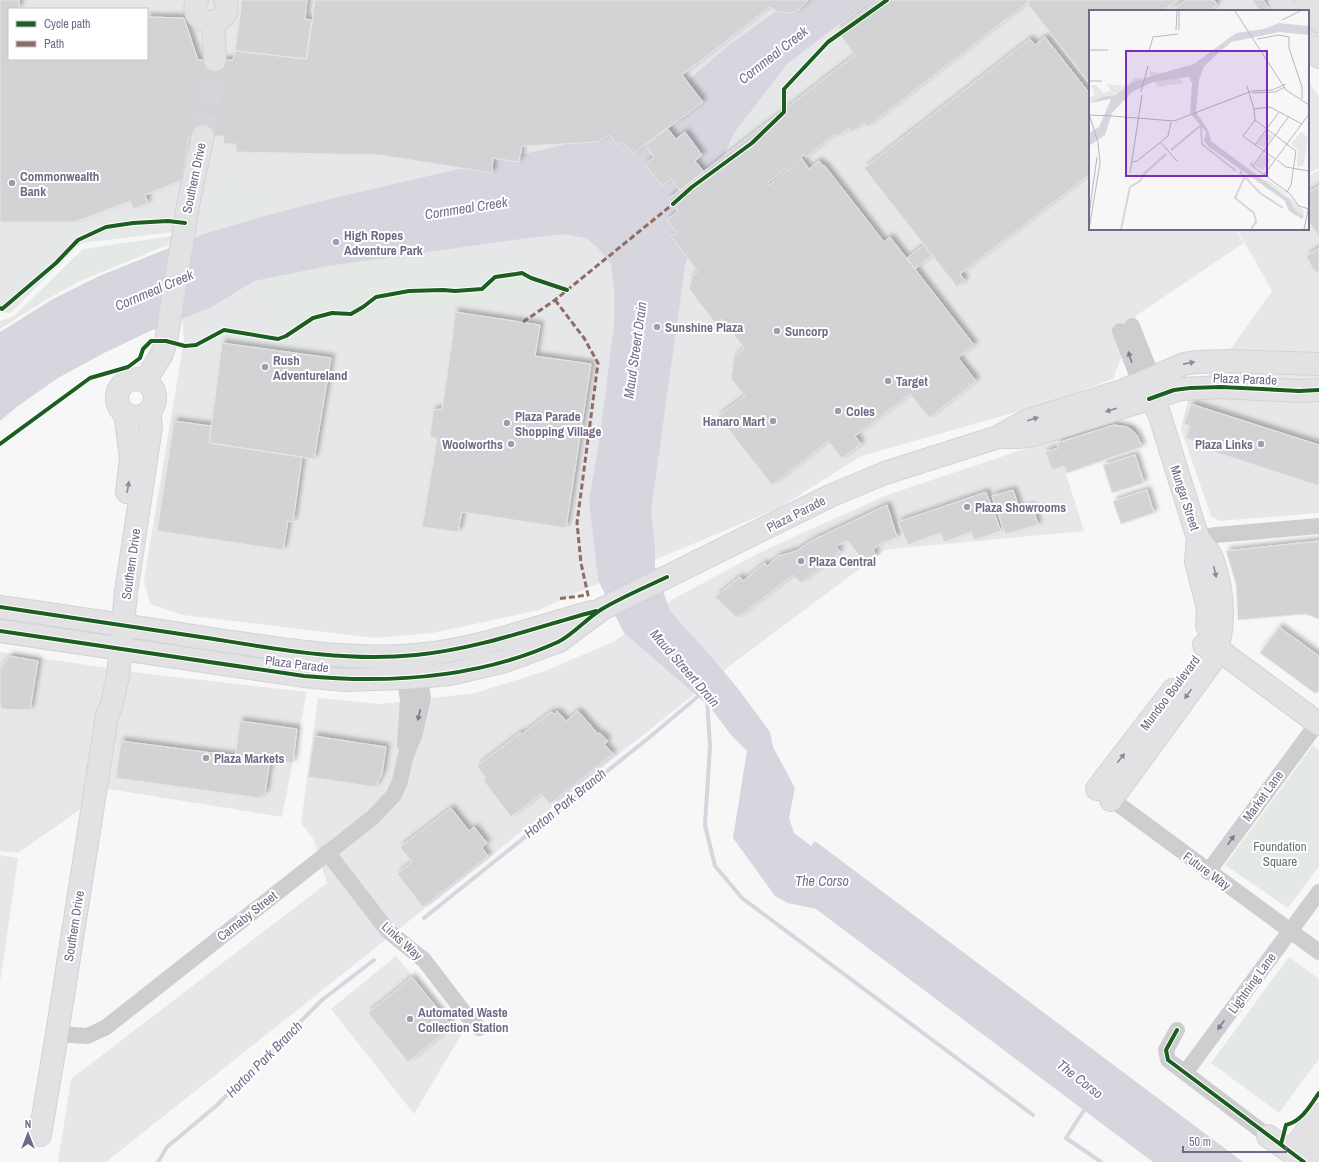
<svg xmlns="http://www.w3.org/2000/svg" width="1319" height="1162" viewBox="0 0 1319 1162" font-family="'Archivo Narrow',sans-serif">
	<style>
		.built { fill: #e6e7e9; fill-rule: evenodd }
		.green { fill: #e4e9e6 }
		.water { fill: #d7d5de }
		.lines { fill: none; stroke-linecap: round; stroke-linejoin: round }
		.stream { stroke: #d7d5de; stroke-width: 4 }
		.building { fill: #d3d3d5; stroke: #e6e6e6; filter: url(#shadow) }
		.secondary-tunnel { stroke: #d6d4da; stroke-width: 22; stroke-dasharray: 22 11; stroke-linecap: butt }
		.secondary-casing { stroke: #d3d3d5; stroke-width: 24 }
		.primary-casing { stroke: #d4d3d5; stroke-width: 24 }
		.street { stroke: #cecdd0; stroke-width: 16 }
		.secondary { stroke: #e2e1e3; stroke-width: 22 }
		.primary { stroke: #e2e1e3; stroke-width: 22 }
		.quiet { stroke: #8d6e63; stroke-width: 3; stroke-dasharray: 6 3; stroke-linecap: butt }
		.cycleway-casing { stroke: #fff; stroke-width: 6 }
		.cycleway { stroke: #1b5e20; stroke-width: 4 }
		.oneway { fill: #7f7890 }
		.oneway2 { fill: #8d879c }
		.poi-dot { fill: #a09bad; stroke: #fff; stroke-width: 1.5 }
		.labels { text-anchor: middle; dominant-baseline: central; stroke-width: 4; stroke-linejoin: round; paint-order: stroke }
		.poi-label { font-size: 13px; font-weight: bold; fill: #716985; stroke: #fff; text-anchor: start }
		.street-label { font-size: 13px; fill: #716985; stroke: #fff }
		.park-label { font-size: 13px; fill: #647770; stroke: #fff }
		.water-label { font-size: 14px; font-style: italic; fill: #72708e; stroke: #fff }
		.inset-river { fill: none; stroke: #d7d5de; stroke-width: 2 }
		.inset-road { fill: none; stroke: #b9b6c2; stroke-width: 1 }
		.view { fill: #7b2cbf; fill-opacity: 0.15; stroke: #7b2cbf; stroke-width: 2 }
		.inset-edge { fill: none; stroke: #716985; stroke-width: 2 }
	</style>
	<defs>
		<filter id="shadow"><feDropShadow dx="3.5" dy="-3.5" stdDeviation="2" flood-color="#0004"/></filter>
	</defs>
	<rect width="100%" height="100%" fill="#f7f7f7"/>
	<path class="built" d="M0,0H1254L1261,11H1090V229H1235L1244,243L1137,315L1113,379L1048,403L861,456L779,508L592,586L539,610L433,633L375,638L183,615L150,604L144,579L184,340L174,232L81,243L10,313L0,312ZM9,9H147V59H9Z
		M1308,81L1319,97V168L1308,174Z
		M1319,170V513L1219,521L1211,516L1181,429L1188,400L1229,351L1272,291L1237,229H1308V176Z
		M1112,420L1135,427L1143,447L1066,474L1084,531L901,548L885,550L731,665L106,1162H58L71,1079L327,883L314,840L301,823L318,698L380,704L475,693L545,671L615,641L673,599L763,551L887,495Z
		M0,652L149,674L307,692L282,817L109,789L18,853L0,851Z
		M0,855L18,858L0,983Z
		M396,956L461,1035L414,1114L331,1009Z"/>
	<path class="green" d="M231,186L242,196L254,198V202L518,261L526,272L541,278L543,294L532,303L517,298L313,325L300,334L286,328L230,222L213,207L215,193Z
		M172,236L170,244L78,282L44,301L0,329V321L14,316L83,249Z
		M1313,745L1319,750V866L1288,908L1225,865Z
		M1289,957L1319,979V1059L1279,1113L1211,1063Z"/>
	<path class="water" d="M791,0H871L787,64L734,133L716,173L697,222L685,266L651,511L655,547V567L670,611L715,661L739,690L770,732L773,747L795,788L789,818L794,833L811,846L815,841L1243,1162H1153L816,909L788,903L775,896L733,838L747,751L731,735L710,707L624,633L598,580L589,500L599,444L614,325V290L611,264L598,248L586,238L563,234L528,238L328,266L254,281L210,308L148,332L104,353L58,378L18,406L0,421V332L53,299L99,276L204,234L268,215L338,197L563,145L641,117L672,94L729,45Z"/>
	<g class="lines">
		<path class="stream" d="M707,699L710,746L705,825L715,866L742,898L1033,1115
			M424,918L651,736L702,693
			M1086,1107L1066,1138L1101,1162
			M158,1162L167,1147L216,1106L322,1000L374,960"/>
	</g>
	<path class="building" d="M0,0H19V9H9V59H147V17L184,18L198,60H233L235,51L307,59L315,0H808L801,8L795,12L789,13L778,12L770,7L682,75L703,102L633,154L623,142L618,145L609,135L598,142L522,146L519,162L493,158L492,173L380,155L236,152V144H223L224,136L189,137L182,180L145,195L148,203L133,209L130,201L75,222H0Z
		M242,0H307L305,19L311,20L306,59L235,51Z
		M877,0H1031L867,127L864,123L852,132L849,128L837,137L835,134L806,157L804,155L768,183L769,185L802,159L809,169L819,161L823,166L824,165L884,242L890,237L974,345L958,358L976,381L929,418L910,394L855,436L861,444L842,459L828,441L772,485L718,416L745,396L731,379L734,357L744,348L721,319L716,324L689,289L692,276L698,272L671,236L676,233L667,220L678,211L668,199L855,55L837,31Z
		M1031,0H1178L1162,11H1090V84L1027,3Z
		M1186,0H1214L1217,5L1210,11H1171Z
		M1252,0H1263L1270,11H1260Z
		M1045,37L1090,94V174L960,274L965,281L957,287L864,168L1030,39L1035,45Z
		M667,128L676,139L685,132L702,155L695,161L704,172L680,191L671,179L662,186L645,164L654,157L645,145Z
		M1319,186V238L1308,219V193Z
		M924,245L932,255L915,269L907,258Z
		M1319,248V273L1314,271L1306,256Z
		M455,312L540,325L535,356L591,364L566,528L462,512L458,532L422,527L437,439L430,437L433,410L442,409L452,340Z
		M222,343L331,358L314,459L209,443Z
		M1191,404L1319,445V486L1203,448L1205,444L1186,438L1190,426L1184,424Z
		M174,421L211,426L209,443L302,457L293,522L288,521L283,550L157,531Z
		M1114,425L1127,427L1133,431L1137,435L1142,447L1067,473L1064,466L1052,470L1045,452L1058,448L1057,443Z
		M1135,455L1144,483L1112,493L1103,465Z
		M1013,490L1020,510L1032,506L1038,525L1005,534L992,496Z
		M1147,490L1154,513L1121,524L1113,501Z
		M986,492L1001,531L974,540L971,532L944,542L940,533L908,545L898,522Z
		M887,505L897,537L879,545L873,550L876,555L865,563L848,541L836,546L840,552L801,583L793,575L737,618L715,597L740,577L743,581L765,563L767,566L779,556L796,551L813,540Z
		M1319,541V619L1305,614L1238,620L1236,584L1226,551Z
		M1279,627L1319,656V690L1316,694L1260,653Z
		M10,656L38,661L30,710L2,709L0,705V669Z
		M557,711L566,721L578,711L598,734L600,733L608,741L604,744L613,754L550,804L541,794L511,817L483,780L486,778L477,766L520,733L522,734L551,712L554,714Z
		M240,721L297,729L293,763L270,760L265,793L259,798L116,778L121,741L235,756Z
		M314,736L386,747L382,774L375,787L308,777Z
		M451,808L469,831L474,827L487,843L482,848L488,856L423,907L397,874L412,862L400,847Z
		M412,977L452,1026L408,1062L368,1013Z"/>
	<g class="lines">
		<path class="secondary-tunnel" d="M203,136L211,92L215,60"/>
		<defs>
			<path id="secondary" d="M197,0C186,30 236,28 225,0
				M213,22L215,60
				M117 398a19 19 0 1 1 38 0a19 19 0 1 1-38 0Z
				M145,381L162,354L166,341L188,205L203,136
				M125,413L131,458L127,492
				M1002,437H1018L1033,435L1181,389L1221,387L1299,391L1319,390
				M1198,538L1196,562L1206,600L1208,610L1207,626
				M0,607C71,617 141,628 212,639C280,649 347,661 416,655C476,650 533,628 591,612
				M0,631L304,676L345,680L404,678L450,674L505,661L559,641L602,609L830,496L885,473L998,437L1026,421L1122,391L1184,364L1196,362L1229,361L1319,364
				M1204,645L1223,653L1319,724
				M1097,789L1173,690
				M1111,800L1211,663C1227,632 1224,591 1212,558C1208,549 1199,542 1196,532L1159,413L1140,383
				M40,1135L57,1034L107,716L112,703L118,676L126,592L151,427L149,411
				M1268,1136L1304,1162
				M1291,1152L1319,1115
				M1305,1162L1319,1143"/>
			<path id="primary" d="M1280,0L1287,11
				M1306,0L1319,21
				M1308,41L1319,57"/>
		</defs>
		<use href="#secondary" class="secondary-casing"/>
		<use href="#primary" class="primary-casing"/>
		<path class="street" d="M1132,326L1152,377
			M1120,331L1140,383
			M1198,538L1216,535L1319,526
			M403,668L408,700L405,745
			M1103,793L1319,952
			M327,852L388,931L424,960L463,1011L479,1028
			M1208,872L1319,721
			M1177,1030L1166,1050L1168,1060L1268,1136
			M57,1034L87,1036L105,1028L372,818L394,795L400,781L405,758L415,733L423,697L418,667
			M1185,1073L1319,892"/>
		<use href="#secondary" class="secondary"/>
		<use href="#primary" class="primary"/>
		<path class="quiet" d="M555,300L584,338L598,363L577,523L581,563L588,595L557,599
			M523,322L555,300L673,204"/>
		<defs>
			<path id="cycleway" d="M673,204L692,187L752,143L784,112V89L828,42L887,0
				M0,308L2,309L56,263L78,240L106,227L133,223L168,221L185,223
				M1149,399L1174,390L1190,388L1221,387L1299,391L1319,390
				M0,444L90,378L128,367L140,358L143,349L151,341H166L185,346L196,345L224,330L278,339L286,336L313,318L332,313L351,314L363,307L376,297L409,291L443,290L455,291L482,289L495,277L516,274L522,273L531,278L567,290
				M0,607C71,617 142,628 214,639C281,650 348,662 416,655C478,649 537,627 596,611
				M0,631L304,676C390,684 479,678 558,642C573,635 587,618 602,609C622,597 646,587 667,577
				M1177,1030L1166,1050L1168,1060L1304,1162
				M1281,1144L1286,1125C1302,1121 1310,1106 1319,1093"/>
		</defs>
		<use href="#cycleway" class="cycleway-casing"/>
		<use href="#cycleway" class="cycleway"/>
	</g>
	<defs><path id="oneway-solid" d="M-6-.8H1V-3.2L6.5 0L1 3.2V.8H-6Z"/></defs>
	<g class="oneway">
		<use href="#oneway-solid" transform="translate(1130 357) rotate(-108)"/>
		<use href="#oneway-solid" transform="translate(419 715) rotate(102)"/>
		<use href="#oneway-solid" transform="translate(1231 840) rotate(-54)"/>
		<use href="#oneway-solid" transform="translate(1221 1025) rotate(126)"/>
	</g>
	<g class="oneway2">
		<use href="#oneway-solid" transform="translate(1189 363) rotate(-11)"/>
		<use href="#oneway-solid" transform="translate(1111 410) rotate(162)"/>
		<use href="#oneway-solid" transform="translate(1033 419) rotate(-18)"/>
		<use href="#oneway-solid" transform="translate(128 487) rotate(-81)"/>
		<use href="#oneway-solid" transform="translate(1215 572) rotate(76)"/>
		<use href="#oneway-solid" transform="translate(1188 694) rotate(126)"/>
		<use href="#oneway-solid" transform="translate(1121 758) rotate(-52)"/>
	</g>
	<g class="poi-dot">
		<circle cx="12" cy="183" r="4"/>
		<circle cx="336" cy="242" r="4"/>
		<circle cx="657" cy="327" r="4"/>
		<circle cx="777" cy="331" r="4"/>
		<circle cx="265" cy="367" r="4"/>
		<circle cx="888" cy="381" r="4"/>
		<circle cx="838" cy="411" r="4"/>
		<circle cx="773" cy="421" r="4"/>
		<circle cx="507" cy="423" r="4"/>
		<circle cx="511" cy="444" r="4"/>
		<circle cx="1261" cy="444" r="4"/>
		<circle cx="967" cy="507" r="4"/>
		<circle cx="801" cy="561" r="4"/>
		<circle cx="206" cy="758" r="4"/>
		<circle cx="410" cy="1019" r="4"/>
	</g>
	<g class="labels">
		<g class="poi-label">
			<text x="20" y="176">Commonwealth<tspan x="20" dy="15">Bank</tspan></text>
			<text x="344" y="235">High Ropes<tspan x="344" dy="15">Adventure Park</tspan></text>
			<text x="665" y="327">Sunshine Plaza</text>
			<text x="785" y="331">Suncorp</text>
			<text x="273" y="360">Rush<tspan x="273" dy="15">Adventureland</tspan></text>
			<text x="896" y="381">Target</text>
			<text x="846" y="411">Coles</text>
			<text x="515" y="416">Plaza Parade<tspan x="515" dy="15">Shopping Village</tspan></text>
			<text x="765" y="421" text-anchor="end">Hanaro Mart</text>
			<text x="503" y="444" text-anchor="end">Woolworths</text>
			<text x="1253" y="444" text-anchor="end">Plaza Links</text>
			<text x="975" y="507">Plaza Showrooms</text>
			<text x="809" y="561">Plaza Central</text>
			<text x="214" y="758">Plaza Markets</text>
			<text x="418" y="1012">Automated Waste<tspan x="418" dy="15">Collection Station</tspan></text>
		</g>
		<g class="street-label">
			<text transform="translate(194 178) rotate(-78)">Southern Drive</text>
			<text transform="translate(1245 379) rotate(2)">Plaza Parade</text>
			<text transform="translate(1185 498) rotate(72)">Mungar Street</text>
			<text transform="translate(796 514) rotate(-27)">Plaza Parade</text>
			<text transform="translate(131 564) rotate(-82)">Southern Drive</text>
			<text transform="translate(297 664) rotate(7)">Plaza Parade</text>
			<text transform="translate(1170 693) rotate(-53)">Mundoo Boulevard</text>
			<text transform="translate(1263 796) rotate(-54)">Market Lane</text>
			<text transform="translate(1207 871) rotate(36)">Future Way</text>
			<text transform="translate(247 916) rotate(-38)">Carnaby Street</text>
			<text transform="translate(74 926) rotate(-81)">Southern Drive</text>
			<text transform="translate(402 941) rotate(42)">Links Way</text>
			<text transform="translate(1252 983) rotate(-54)">Lightning Lane</text>
		</g>
		<g class="park-label">
			<text x="1280" y="846">Foundation<tspan x="1280" dy="15">Square</tspan></text>
		</g>
		<g class="water-label">
			<text transform="translate(773 55) rotate(-38)">Cornmeal Creek</text>
			<text transform="translate(466 208) rotate(-9)">Cornmeal Creek</text>
			<text transform="translate(154 290) rotate(-23)">Cornmeal Creek</text>
			<text transform="translate(635 350) rotate(-82)">Maud Streert Drain</text>
			<text transform="translate(685 668) rotate(49)">Maud Streert Drain</text>
			<text transform="translate(565 803) rotate(-39)">Horton Park Branch</text>
			<text x="822" y="881">The Corso</text>
			<text transform="translate(264 1059) rotate(-45)">Horton Park Branch</text>
			<text transform="translate(1080 1079) rotate(38)">The Corso</text>
		</g>
	</g>
	<g transform="translate(1089 10)">
		<rect width="220" height="220" fill="#f7f7f7"/>
		<path d="M62,61L92,69L95,73L69,77L60,64ZM55,67L26,84L0,93V89L6,84L2,75H7L14,83L22,80L17,74L37,76L46,68ZM177,121L184,126L175,138L168,134ZM212,122L219,127L215,152L214,156H208L209,140L202,134ZM175,144L182,149L174,160L166,155ZM176,168L195,182L215,201L214,206L208,202L200,188L175,170Z" fill="#e4e9e6"/>
		<path d="M190,13L220,16V25L190,22L142,32L115,56L110,70L107,102L119,120L122,131L200,189L208,202L215,206L213,209L200,201L196,191L120,137L115,131L117,122L101,103L103,73L100,67L64,72L43,82L23,103L16,125L0,136V123L10,117L22,89L1,93L13,87L26,85L43,73L59,67L105,54L147,23L175,19Z" fill="#d7d5de"/>
		<path class="inset-river" d="M112,116L113,134L147,161M82,140L111,116M153,160L151,163L156,166L146,188L165,203L167,212L162,219M156,167L171,183L194,198M32,219L41,177L51,171L55,164L77,144"/>
		<path class="inset-road" d="M146,1L197,80L220,95M193,10L211,1M87,20L88,1M90,20V1M168,29L190,25L200,27V38L213,77V89M0,40H19M60,41L64,27L89,24M0,71H13M158,76L165,99M52,82L59,56M163,83L186,82L196,77M181,97L213,114M165,99L166,110L154,126L186,149M165,99L181,97M0,104L9,132L11,153L0,219M0,105L23,106M23,106L85,111L163,81L183,80L197,74M166,110L207,141L202,175L198,182M72,133L88,151M166,135L190,102M188,150L197,157L220,161M43,152L48,151L79,126L82,112M163,152L162,155L201,184L210,196L220,199M164,156L200,106M41,163L53,85M175,165L220,104M0,204L8,147M215,219L220,196"/>
		<path class="view" d="M37,41H178V166H37Z"/>
		<rect width="220" height="220" class="inset-edge"/>
	</g>
	<rect x="8" y="8" width="140" height="52" fill="#ffffff" stroke="#c6c3ce"/>
	<rect x="16" y="21" width="20" height="6" fill="#1b5e20" stroke="#c6c3ce"/>
	<text x="44" y="28" font-size="12" fill="#716985">Cycle path</text>
	<rect x="16" y="41" width="20" height="6" fill="#8d6e63" stroke="#c6c3ce"/>
	<text x="44" y="48" font-size="12" fill="#716985">Path</text>
	<g transform="translate(28 1134)" stroke="#ffffff" stroke-width="3" paint-order="stroke">
	<path d="M0-3L7 15L0 10L-7 15Z" fill="#716985"/>
	<text y="-6" font-size="11" font-weight="bold" text-anchor="middle" fill="#716985">N</text>
	</g>
	<path d="M1183 1146v6h103v-6" fill="none" stroke="#716985" stroke-width="2"/>
	<text x="1189" y="1146" font-size="12" fill="#716985" stroke="#ffffff" stroke-width="3" paint-order="stroke">50 m</text>
</svg>
